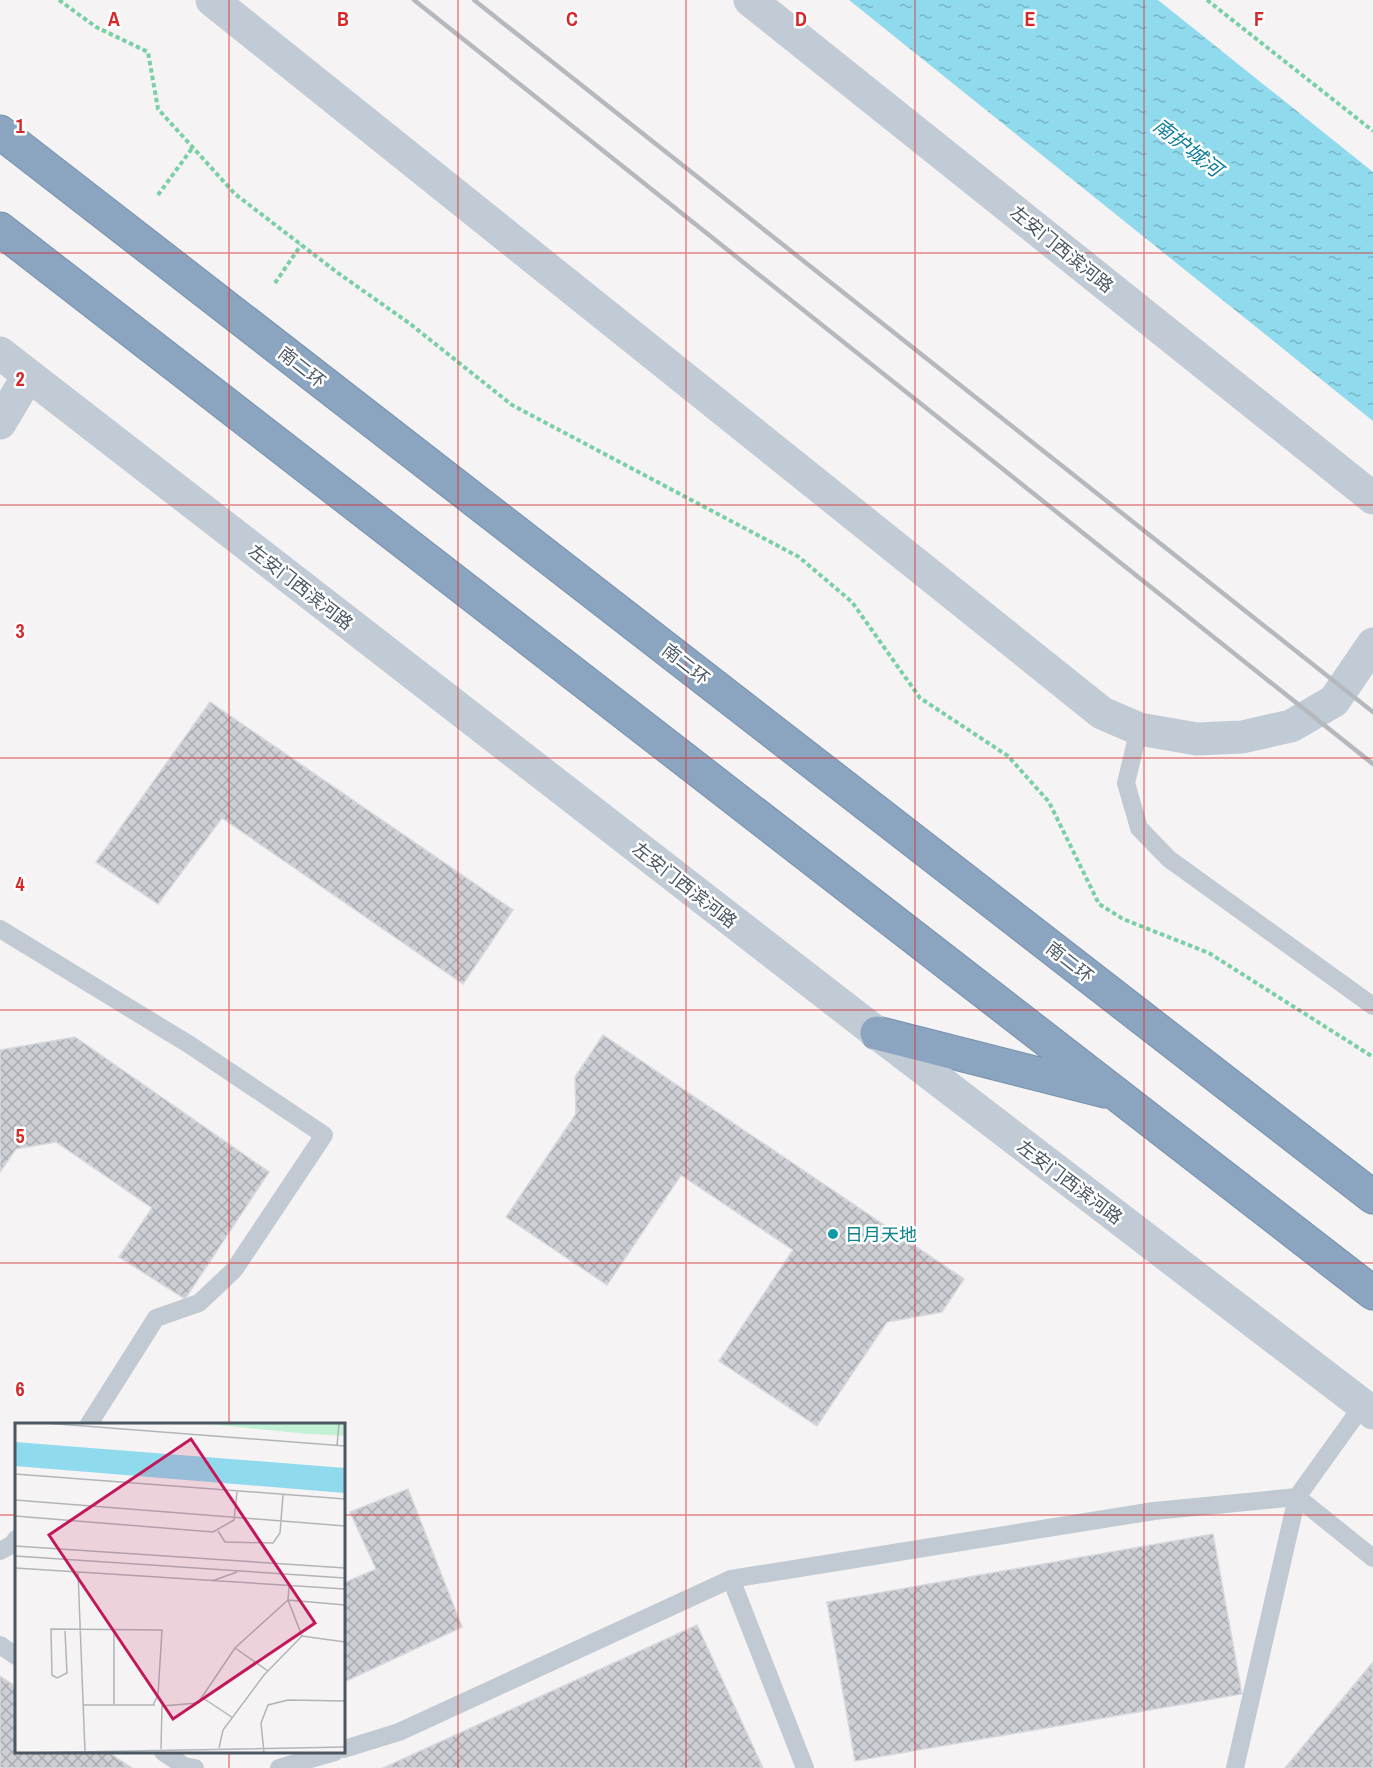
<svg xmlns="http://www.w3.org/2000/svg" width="1373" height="1768" viewBox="0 0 1373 1768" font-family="'Archivo Narrow','Noto Sans SC',sans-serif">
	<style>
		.water { fill: url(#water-ripples) }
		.building { fill: url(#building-cross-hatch); stroke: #d7d9de; stroke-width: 1.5 }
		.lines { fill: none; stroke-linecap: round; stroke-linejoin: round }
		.highway-casing { stroke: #7690ad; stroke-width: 35 }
		.path { stroke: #7ad0a6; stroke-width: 4; stroke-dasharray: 4.5 3; stroke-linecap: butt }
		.lane { stroke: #c1cad2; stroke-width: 18 }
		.secondary { stroke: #c1cbd6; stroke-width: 33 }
		.highway { stroke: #8ba5c1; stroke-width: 33 }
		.rail { stroke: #b5b8bd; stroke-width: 4.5 }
		.grid { fill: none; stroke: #d62828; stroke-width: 1.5; stroke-opacity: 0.55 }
		.culture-dot { fill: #0f9aa8; stroke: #fff; stroke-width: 2 }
		.labels { text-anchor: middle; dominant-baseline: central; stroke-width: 5; stroke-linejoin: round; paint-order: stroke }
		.street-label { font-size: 18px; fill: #4a5661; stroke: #fff }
		.culture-label { font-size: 18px; fill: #0d838f; stroke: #fff; text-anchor: start }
		.water-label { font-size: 20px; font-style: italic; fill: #0c7c9b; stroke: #fff }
		.inset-road { fill: none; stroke: #b1b4b9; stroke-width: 1.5 }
		.view { fill: #c2185b; fill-opacity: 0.15; stroke: #c2185b; stroke-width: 3 }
		.inset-edge { fill: none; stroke: #4a5661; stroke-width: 3 }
		.grid-label { font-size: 20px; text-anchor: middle; font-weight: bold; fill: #d62828; stroke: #fff; stroke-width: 5; stroke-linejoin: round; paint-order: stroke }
	</style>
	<defs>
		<pattern id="water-ripples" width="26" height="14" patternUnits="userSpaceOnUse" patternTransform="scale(1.5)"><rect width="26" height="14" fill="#90daee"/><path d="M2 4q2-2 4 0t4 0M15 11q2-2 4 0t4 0" fill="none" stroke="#78b4c4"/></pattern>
		<pattern id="building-cross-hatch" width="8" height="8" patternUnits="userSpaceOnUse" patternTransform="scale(1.5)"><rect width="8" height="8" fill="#cdcfd5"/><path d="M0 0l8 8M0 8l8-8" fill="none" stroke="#a8abb0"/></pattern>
	</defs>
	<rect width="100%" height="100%" fill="#f5f3f3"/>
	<path class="water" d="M849,0H1158L1373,172V421Z"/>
	<path class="building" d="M210,702L513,910L463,984L222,818L158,904L96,862Z
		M603,1035L964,1279L942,1312L887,1322L817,1426L719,1361L793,1250L681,1175L607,1285L506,1217L576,1114L575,1077Z
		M75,1037L269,1172L185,1299L119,1257L152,1208L56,1142L16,1149L0,1172V1050Z
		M408,1489L462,1627L344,1682V1583L376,1569L350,1512Z
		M1213,1534L1242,1694L855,1761L827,1602Z
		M697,1625L763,1768H383Z
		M1373,1662V1768H1285Z
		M0,1676L16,1687V1752H108L132,1768H0Z"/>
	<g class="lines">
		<defs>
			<path id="highway" d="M0,132L1373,1197
				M0,229L1373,1293
				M877,1033L1105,1091"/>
		</defs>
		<use href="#highway" class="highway-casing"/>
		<path class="path" d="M59,0L96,27L148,52L158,109L235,194L338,273L409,323L512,405L799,557L852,602L920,698L1008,756L1049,802L1099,904L1123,919L1209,953L1373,1057
			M1207,0L1373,131
			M158,195L193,147
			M275,283L301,245"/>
		<path class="lane" d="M1139,729L1126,783L1139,828L1169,859L1373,1006
			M0,929L190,1045L324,1135L234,1270L199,1303L156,1318L89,1424
			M1363,1405L1297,1497L1373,1558
			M0,1551L13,1544L16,1539
			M731,1579L805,1768
			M0,1645L16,1656
			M344,1749L399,1732L731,1579L1154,1511L1297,1497L1235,1768
			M163,1752L184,1766L195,1768
			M279,1768L335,1752"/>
		<path class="secondary" d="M212,0L1102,713L1139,729L1197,739L1242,737L1291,726L1334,701L1373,644
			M750,0L1373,498
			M0,353L877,1033L1373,1413
			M0,423L28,376"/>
		<use href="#highway" class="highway"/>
		<path class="rail" d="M414,0L1373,764
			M474,0L1373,712"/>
	</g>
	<path class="grid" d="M229,0V1424M458,0V1768M686,0V1768M915,0V1768M1144,0V1768M0,253H1373M0,505H1373M0,758H1373M0,1010H1373M0,1263H1373M0,1515H16M344,1515H1373M229,1752V1768"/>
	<circle class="culture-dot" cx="833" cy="1234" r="6"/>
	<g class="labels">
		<g class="street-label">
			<text transform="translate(1062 249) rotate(39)">左安门西滨河路</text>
			<text transform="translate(302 367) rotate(38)">南二环</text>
			<text transform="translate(301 587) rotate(38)">左安门西滨河路</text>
			<text transform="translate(686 664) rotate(38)">南二环</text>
			<text transform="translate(685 885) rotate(38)">左安门西滨河路</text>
			<text transform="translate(1070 962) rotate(38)">南二环</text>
			<text transform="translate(1070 1182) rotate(37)">左安门西滨河路</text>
		</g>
		<g class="culture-label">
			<text x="845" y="1234">日月天地</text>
		</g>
		<g class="water-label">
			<text transform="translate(1188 147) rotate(38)">南护城河</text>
		</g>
	</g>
	<g transform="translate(15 1423)">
		<rect width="330" height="330" fill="#f5f3f3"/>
		<path d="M183,0H330V13L283,10Z" fill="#c3f1d5"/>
		<path d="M284,0H323L322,12L283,10Z" fill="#c3f1d5"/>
		<path d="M0,19L330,45V70L0,43Z" fill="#90daee"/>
		<path class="inset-road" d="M30,0L330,23M322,23L324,0M0,51L330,76M0,77L330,103M0,93L198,109L219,97L222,69M203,108L210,119L258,120L265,110L268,72M0,123L330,145M0,133L330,155M0,145L330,166M63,149L70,329M197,158L222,149M274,163L273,177L330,182M50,208L52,250L42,255L37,252L36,206L147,207L143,272L138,282M99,209V282M220,225L253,248M188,275L218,295M68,282H140M204,325L208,307L249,252L287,213L330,219M146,326L147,283L183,280L220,225L273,177L287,213M2,330L330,324M249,330L246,300L253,282L273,277L330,278"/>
		<path class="view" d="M176,16L300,200L158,296L34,112Z"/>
		<rect width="330" height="330" class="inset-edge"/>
	</g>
	<g class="grid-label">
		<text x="114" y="26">A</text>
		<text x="343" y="26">B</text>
		<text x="572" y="26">C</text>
		<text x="801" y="26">D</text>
		<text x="1030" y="26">E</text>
		<text x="1259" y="26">F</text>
		<text x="20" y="133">1</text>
		<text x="20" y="386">2</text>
		<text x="20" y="638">3</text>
		<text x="20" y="891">4</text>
		<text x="20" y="1143">5</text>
		<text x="20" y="1396">6</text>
	</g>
</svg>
